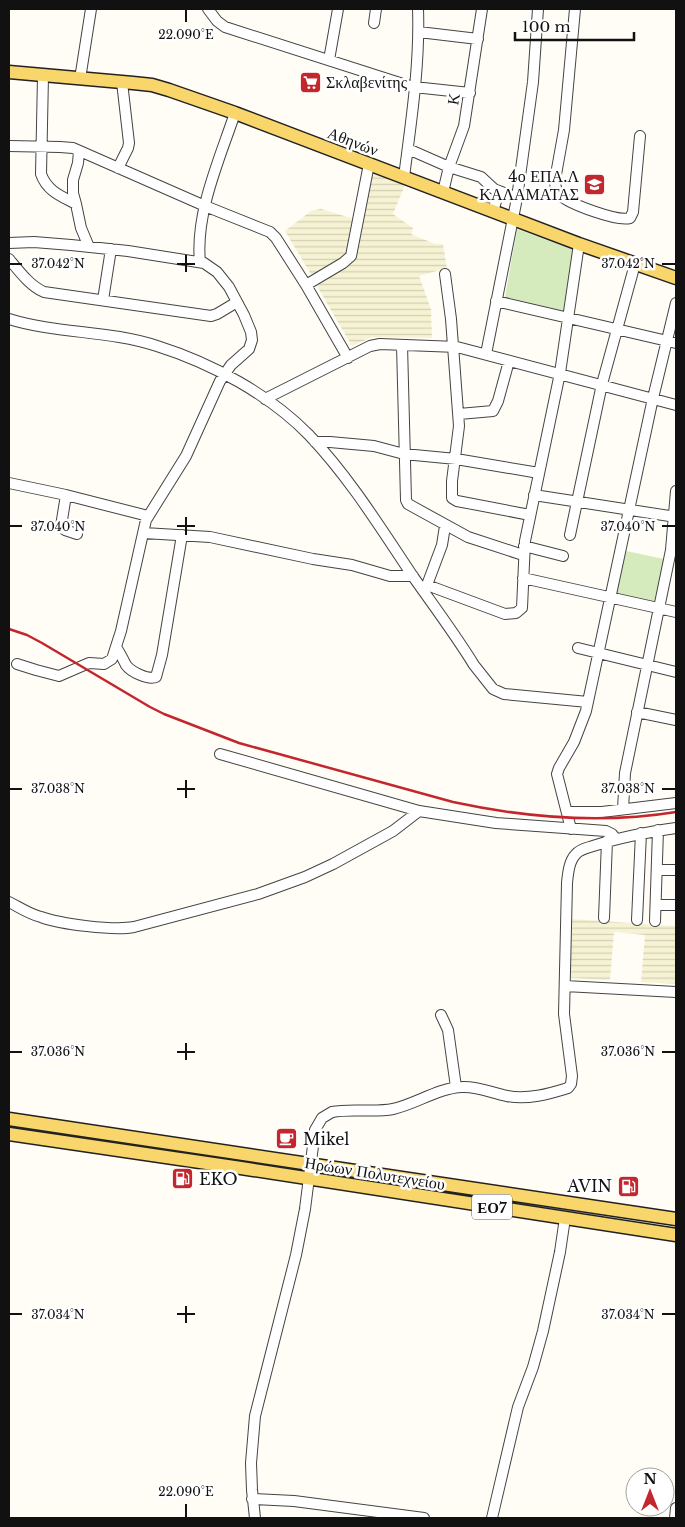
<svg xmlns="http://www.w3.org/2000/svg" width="685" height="1527" viewBox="0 0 685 1527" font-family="'Libre Baskerville',serif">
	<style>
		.farmland { fill: url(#farmland-rules) }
		.green { fill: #d5ebbd }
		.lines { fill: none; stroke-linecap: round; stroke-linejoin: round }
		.minor-casing { stroke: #444; stroke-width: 12 }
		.major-casing { stroke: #222; stroke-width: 15 }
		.minor { stroke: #fff; stroke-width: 10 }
		.major { stroke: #f9d66b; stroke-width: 12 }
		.rail { stroke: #c4262e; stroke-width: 2.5 }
		.ticks { fill: none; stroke: #111; stroke-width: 2 }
		.labels { text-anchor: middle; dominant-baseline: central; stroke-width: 5; stroke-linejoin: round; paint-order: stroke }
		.shield { fill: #fff; stroke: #585858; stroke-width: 1 }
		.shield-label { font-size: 15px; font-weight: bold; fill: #111 }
		.poi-label { font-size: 16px; fill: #111; stroke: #fff; text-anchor: start }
		.street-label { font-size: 16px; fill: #111; stroke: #fff }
		.ticks-label { font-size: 12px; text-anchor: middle; fill: #111; stroke: #fff; stroke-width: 5; stroke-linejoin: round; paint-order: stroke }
	</style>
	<defs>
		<pattern id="farmland-rules" width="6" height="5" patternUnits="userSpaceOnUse" patternTransform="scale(1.25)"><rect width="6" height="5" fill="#f6f3d4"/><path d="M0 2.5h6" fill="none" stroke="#d2cfb5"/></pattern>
	</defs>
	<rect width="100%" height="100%" fill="#fffdf5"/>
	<path class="farmland" d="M372,172L405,185L393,214L413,228L411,234L435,244H443L447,268L419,276L431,309L432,338L372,337L352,346L317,286L345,267Z
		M321,209L354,219L350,248L344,258L312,276L285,231L311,211Z
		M572,919L676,926V984L641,982L645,935L614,932L610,980L570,978Z"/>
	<path class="green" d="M517,229L574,250L565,312L505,297Z
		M626,551L664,559L654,602L616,594Z"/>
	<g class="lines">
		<defs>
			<path id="minor" d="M208,9L217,21L225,27L403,84L414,87L470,93
				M575,9L564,130L555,180C555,186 556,191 560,195C569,204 618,222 630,218L633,212L640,136
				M374,23L376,9
				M419,32L478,39
				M329,60L338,9
				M43,76L41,174C47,191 61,196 76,204L81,228L89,247
				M80,79L91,9
				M9,146L60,147L73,148L205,206L270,232L276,238L306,285L348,358
				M408,149L449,167L481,177L494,189L517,198
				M118,168L128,148L129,143L122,82
				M404,177C411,122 420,65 418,9
				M443,192L449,167L464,126L482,9
				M76,204L73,193V180L78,163L79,151
				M493,211L499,192
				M9,243L34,242L71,245L128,251L204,263L217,272L229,287L244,315L251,332L252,340L249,349L231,365L220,381L186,456L146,520L121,631L112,659L104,664L89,663L59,676L36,670L17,664
				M9,259C19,271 30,286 44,292L211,316L217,314L237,302
				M200,262C195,213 220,158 235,113
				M445,274L451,319L459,426L452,481V498L457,501L530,515
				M306,285L343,263L351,256L369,164
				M103,300L111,249
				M496,301L676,343
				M9,319C57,334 109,330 157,346C211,363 269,394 309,435C349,477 380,527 412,575C433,605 455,634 474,665L493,689L504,694L588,702
				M402,345L406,500L408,504L468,537L523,555
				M486,354L517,198L533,82L538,9
				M265,399L370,346L380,344L457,347L676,405
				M459,414L493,411L498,401L509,361
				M315,442H330L374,446L404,454L456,459L539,473
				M9,483L66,495L148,516
				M66,495L61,526L65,530L77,534
				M534,495L676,517
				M144,533L210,537L313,559L352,565L390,576H413
				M570,535L602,384L635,264
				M524,546L563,556
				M523,578L676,612
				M427,585L505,614L516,613L522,608L525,541L560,373L579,244
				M424,588L427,585L442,545L445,526
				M116,647C120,653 123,659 126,665C131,672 148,680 156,677L162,655L182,535
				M578,648L676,672
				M637,712L676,720
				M220,754L419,811L496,823L606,831L612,834L616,839
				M623,809L625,773L671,550L676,491
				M567,812H602L676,803
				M571,829L557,774L559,768L574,742L586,711L653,398L676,303
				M657,870H676
				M9,902C19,907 29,914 41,917C60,924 114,931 134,927L258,894L305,877L333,864L393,831L419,811
				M656,905H676
				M604,918L607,841
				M637,920L641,833
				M655,921L658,830
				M565,986L676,992
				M441,1015L448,1030L456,1087
				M252,1499L294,1501L424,1518
				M255,1518L252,1490L251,1463L255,1416L296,1255L305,1209L315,1130L322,1118L332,1112C352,1108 373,1113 393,1109C416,1104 438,1088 462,1087C477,1086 492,1093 507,1096C527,1100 549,1094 568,1088L571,1084L572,1076L564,1014L567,883C568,873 569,861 576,854C580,849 587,848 593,846C621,837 648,832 676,828
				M492,1518L518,1407L533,1367L543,1331L560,1252L565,1218
				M675,1518L676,1508"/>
			<path id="major" d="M9,72L133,83L152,85L169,90L235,113L579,244L676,278
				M9,1119L676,1219
				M9,1134L241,1168L676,1235"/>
		</defs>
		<use href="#minor" class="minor-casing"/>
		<use href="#major" class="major-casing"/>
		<use href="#minor" class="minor"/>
		<use href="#major" class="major"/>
		<path class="rail" d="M9,629L27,635L42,643L150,707L164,714L239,743L453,802C527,818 602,824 676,812"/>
	</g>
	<path class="ticks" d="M186,10V22M186,255V272M10,264H22M177,264H195M662,264H675M186,517V535M10,526H22M177,526H195M662,526H675M186,780V798M10,789H22M177,789H195M662,789H675M186,1043V1060M10,1052H22M177,1052H195M662,1052H675M186,1306V1323M10,1314H22M177,1314H195M662,1314H675M186,1504V1517"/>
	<defs>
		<symbol id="supermarket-square" viewBox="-11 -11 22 22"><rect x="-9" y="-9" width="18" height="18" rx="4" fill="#c4262e" stroke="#fff"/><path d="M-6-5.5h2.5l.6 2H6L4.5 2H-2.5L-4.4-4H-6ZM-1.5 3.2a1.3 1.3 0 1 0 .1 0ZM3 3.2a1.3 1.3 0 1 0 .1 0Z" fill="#fff"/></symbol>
		<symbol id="school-square" viewBox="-11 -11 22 22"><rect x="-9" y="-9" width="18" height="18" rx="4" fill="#c4262e" stroke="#fff"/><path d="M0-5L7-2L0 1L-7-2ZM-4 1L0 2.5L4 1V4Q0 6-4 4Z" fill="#fff"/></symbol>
		<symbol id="cafe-square" viewBox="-11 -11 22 22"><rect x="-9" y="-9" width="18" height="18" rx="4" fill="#c4262e" stroke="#fff"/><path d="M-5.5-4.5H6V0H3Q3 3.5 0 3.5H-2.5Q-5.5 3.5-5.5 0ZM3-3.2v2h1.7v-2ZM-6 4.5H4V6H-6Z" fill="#fff"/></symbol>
		<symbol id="fuel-square" viewBox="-11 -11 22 22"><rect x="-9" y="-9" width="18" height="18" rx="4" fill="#c4262e" stroke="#fff"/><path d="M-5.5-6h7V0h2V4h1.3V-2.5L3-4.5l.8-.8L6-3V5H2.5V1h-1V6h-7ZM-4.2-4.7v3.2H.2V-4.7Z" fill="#fff"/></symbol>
	</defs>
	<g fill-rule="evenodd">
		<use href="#supermarket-square" x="298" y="70" width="25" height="25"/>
		<use href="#school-square" x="582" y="172" width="25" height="25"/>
		<use href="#cafe-square" x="274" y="1126" width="25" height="25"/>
		<use href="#fuel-square" x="170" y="1166" width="25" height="25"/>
		<use href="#fuel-square" x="616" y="1174" width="25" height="25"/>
	</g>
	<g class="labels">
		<rect class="shield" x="472" y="1194.5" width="40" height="25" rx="4"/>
		<g class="shield-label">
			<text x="492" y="1207">ΕΟ7</text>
		</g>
		<g class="poi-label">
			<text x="326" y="82">Σκλαβενίτης</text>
			<text x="579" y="176" text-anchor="end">4ο ΕΠΑ.Λ<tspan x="579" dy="18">ΚΑΛΑΜΑΤΑΣ</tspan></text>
			<text x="303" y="1139">Mikel</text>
			<text x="199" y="1179">EKO</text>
			<text x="612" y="1186" text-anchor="end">AVIN</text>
		</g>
		<g class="street-label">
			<text transform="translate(453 99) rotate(-80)">Κ</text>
			<text transform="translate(353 141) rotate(21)">Αθηνών</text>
			<text transform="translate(375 1173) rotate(9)">Ηρώων Πολυτεχνείου</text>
		</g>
	</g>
	<g class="ticks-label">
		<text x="186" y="39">22.090°E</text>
		<text x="58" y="268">37.042°N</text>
		<text x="628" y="268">37.042°N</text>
		<text x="58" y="531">37.040°N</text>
		<text x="628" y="531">37.040°N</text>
		<text x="58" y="793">37.038°N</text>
		<text x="628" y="793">37.038°N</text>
		<text x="58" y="1056">37.036°N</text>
		<text x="628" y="1056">37.036°N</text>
		<text x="58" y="1319">37.034°N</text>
		<text x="628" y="1319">37.034°N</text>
		<text x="186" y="1496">22.090°E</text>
	</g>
	<rect width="685" height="1527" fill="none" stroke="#111111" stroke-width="20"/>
	<g transform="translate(650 1492)"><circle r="24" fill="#ffffff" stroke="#a0a0a0"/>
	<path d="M0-4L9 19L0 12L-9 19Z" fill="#c4262e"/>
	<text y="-8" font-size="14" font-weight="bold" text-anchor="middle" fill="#111111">N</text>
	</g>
	<path d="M515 32v8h119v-8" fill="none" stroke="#111111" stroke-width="2.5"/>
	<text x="522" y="32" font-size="15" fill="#111111" stroke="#ffffff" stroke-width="4" paint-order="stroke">100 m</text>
</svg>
